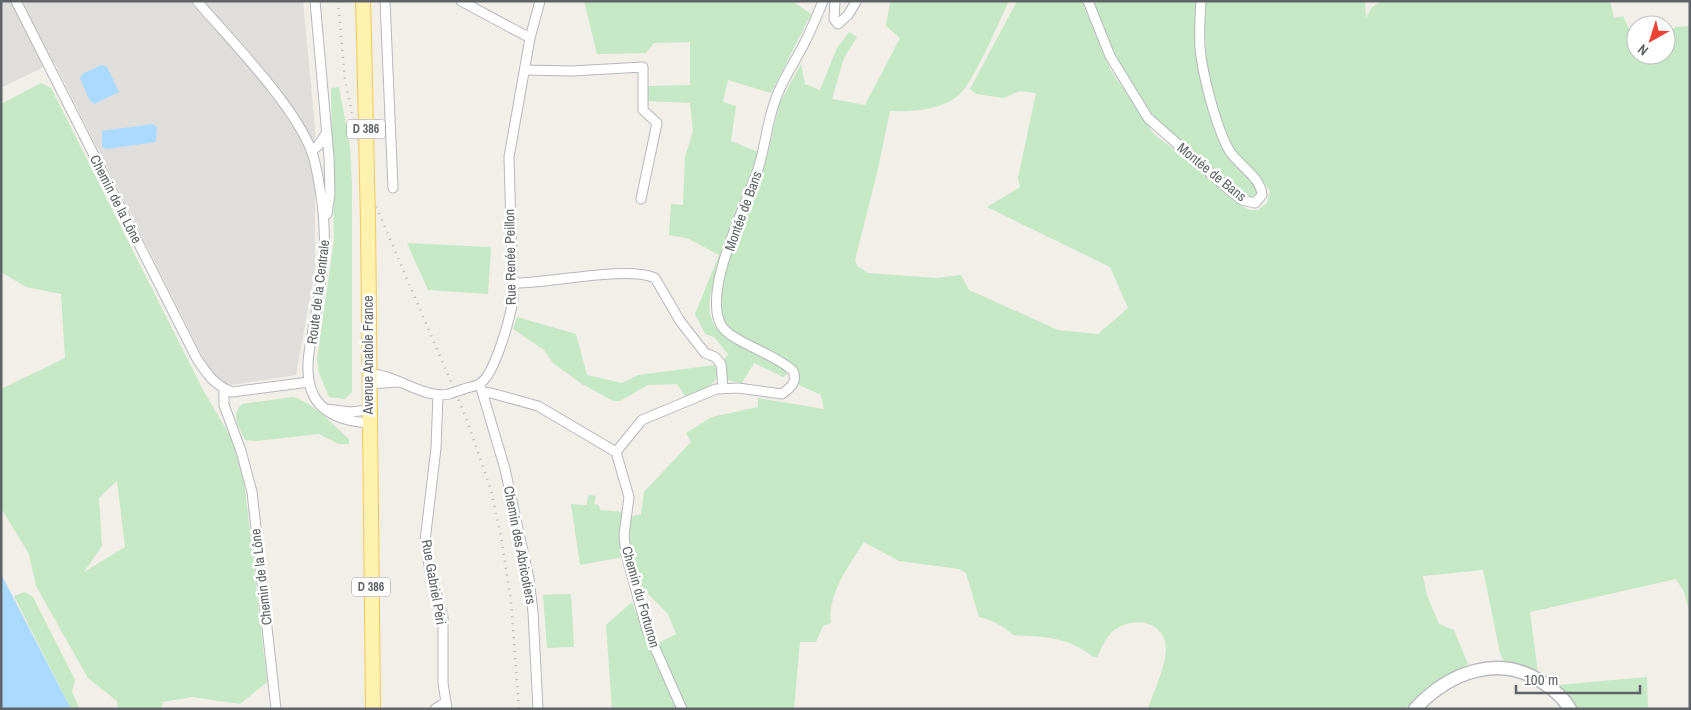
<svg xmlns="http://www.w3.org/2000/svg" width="1691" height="710" viewBox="0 0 1691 710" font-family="'Archivo Narrow',sans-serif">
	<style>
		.industrial { fill: #e0deda }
		.green { fill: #c5e8c5; fill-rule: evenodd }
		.water { fill: #aadaff }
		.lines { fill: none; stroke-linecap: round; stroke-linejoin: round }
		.street-casing { stroke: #b5b8bc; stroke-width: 11 }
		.secondary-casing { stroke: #b6babf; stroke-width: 15 }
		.primary-casing { stroke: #f2c960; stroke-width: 16 }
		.street { stroke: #fff; stroke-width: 9 }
		.secondary { stroke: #fff; stroke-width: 12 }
		.primary { stroke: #fff2af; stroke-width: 14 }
		.rail { stroke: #b6b7b8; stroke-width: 2.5; stroke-dasharray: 1 6; stroke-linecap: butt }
		.street-bridge-casing { stroke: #b5b8bc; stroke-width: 11; stroke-linecap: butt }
		.primary-bridge-casing { stroke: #f2c960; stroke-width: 16; stroke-linecap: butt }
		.street-bridge { stroke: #fff; stroke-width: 9 }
		.primary-bridge { stroke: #fff2af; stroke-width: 14 }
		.labels { text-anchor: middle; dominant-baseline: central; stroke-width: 5; stroke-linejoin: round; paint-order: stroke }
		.shield { fill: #fff; stroke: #8f9295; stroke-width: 1 }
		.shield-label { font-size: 12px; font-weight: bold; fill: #5f6368 }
		.street-label { font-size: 14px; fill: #5f6368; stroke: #fff }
	</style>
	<rect width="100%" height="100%" fill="#f1efe8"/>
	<path class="industrial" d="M1,1H303L315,127V270L296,375L218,387L54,62L1,88Z"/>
	<path class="green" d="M584,1H792L811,14L771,93L728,80L723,102L736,106L731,141L758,152C749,196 727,236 715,279C712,290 708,301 710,313C712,324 717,331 726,338C742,351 779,352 788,373L783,377L754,363L742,383L727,380L724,360L728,354L714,337L705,334L695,314L719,255L687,238L669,235L671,204L683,205L685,157L693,131L690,103L648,101V86L690,85V42L654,43L646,53L597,54Z
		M890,1H1009C1000,20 973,83 960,94C942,110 912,112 890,111L877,173L855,260L857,266L868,273L936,278L961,275L969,290L1058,330L1098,334L1128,308L1110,267L987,207L1020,187L1018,178L1036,93L1019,91L1004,98L976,94L970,89L1017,1H1082L1110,69L1154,134L1203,172L1240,205L1250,210H1258L1267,203L1270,192C1263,177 1246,172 1238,158C1211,113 1202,54 1206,1H1365L1366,18L1372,7L1383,1H1610L1614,18L1623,16L1628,27L1636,34V55H1666V31L1677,27L1690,26V614L1684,592L1676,579L1530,612L1538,673L1505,663L1500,653L1483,570L1423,576L1427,595L1439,624L1454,630L1468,664L1427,687L1405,709H1148C1153,692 1170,659 1165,642C1159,617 1126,618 1111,633C1105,639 1101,650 1097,657H1093C1068,636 1044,637 1013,635C1004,626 992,620 979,617L966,573L959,569L899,561L864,542C849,565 827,595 831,623L823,626L816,642H800L794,709H686L656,644L676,634L668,614L642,588L629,540L631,517L641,514L644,492L691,442L686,433L712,417L758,407V398L824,409L821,395L799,385L797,372L783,358L731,333L722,319L718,293L736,237L768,154L779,104L801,64L805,84L820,90L837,48L849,32L857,37L844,58L832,99L865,105L900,38L886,26Z
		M1093,1H1199L1209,105L1222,147L1255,186L1258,193L1251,198L1234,189L1148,113L1116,58Z
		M41,83L51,88L202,388L230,436L244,480L267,682L240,704L192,697L163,702L161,709H118L117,701L88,678L36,586L29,554L1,508V389L65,358L61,294L26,287L1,272V104ZM117,481L125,547L84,572L102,546L99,498Z
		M339,87L350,147L352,186V392L345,399L329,397L319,373L317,359L334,240L331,88Z
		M407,243L491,247L488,294L428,290Z
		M517,317L576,334L587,375L622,383L638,375L715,365C725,385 700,390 685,396L677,384L648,385L620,401H613L582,384L553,363L544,350L513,329Z
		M293,397C314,403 333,425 349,439V444H339L319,434L257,441L245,440C239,426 230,416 242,404Z
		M589,495L596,496L594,504L599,505L600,510L624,512L620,542L623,557L580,565L571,504L586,505Z
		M25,592L33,597L75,680L72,692L80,709H71L14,596Z
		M571,594L574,647L547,648L543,595Z
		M632,602L649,647L677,709H612L606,625Z
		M1647,677L1648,709H1576L1558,685Z"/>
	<path class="water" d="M102,65L107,67L119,92L94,104L89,99L80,78L84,73Z
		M153,124L157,127L156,142L106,149L102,147V131Z
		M1,574L71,709H1Z"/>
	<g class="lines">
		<defs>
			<path id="street" d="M16,1L197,359C207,374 214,385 232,392L309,382
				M197,1C232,42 293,103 312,152C316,164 318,177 320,189C328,237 324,266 316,313C313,334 305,359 309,381C314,412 341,421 368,423
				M315,1L329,158L330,194L327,214
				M385,1L393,188
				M461,1L530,38
				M835,1L834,19L838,24L848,15L856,2
				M1088,1L1110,56L1148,118L1232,192L1242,200L1255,203L1262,195C1261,177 1238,165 1229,150C1216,127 1202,73 1200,47C1199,32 1200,16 1201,1
				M525,70L572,71L643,67V110L657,123L641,199
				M311,151L318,146L327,132
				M513,283C547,284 627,265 655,278L680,321L705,353L715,357L721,364L723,388
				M368,374C395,373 424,400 449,394
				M368,384L399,382
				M481,388L505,469L529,579L533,612L538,709
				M224,389V405L241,451L252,492L276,709
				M464,389C468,387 475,387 479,384C495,376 510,317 513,300L509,157L530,38L540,1
				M482,392L491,393L538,406L616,452L642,420L716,389L738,388L782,394C790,388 798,382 793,371C776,354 729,341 721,325C702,289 747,205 759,166C765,146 767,124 774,104C780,83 793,65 803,46C810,32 817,16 823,1
				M438,395L436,448L425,541L430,571L443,617V683L447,709
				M326,409L351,412L368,410
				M616,452L629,497L624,535L626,554L647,630L682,709
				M435,709L446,702"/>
			<path id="secondary" d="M1415,709C1448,673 1498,653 1542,682C1553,689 1564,698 1570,709"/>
			<path id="primary" d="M363,1L364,37
				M368,222L373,709"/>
		</defs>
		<use href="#street" class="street-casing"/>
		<use href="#secondary" class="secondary-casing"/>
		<use href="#primary" class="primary-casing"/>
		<use href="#street" class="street"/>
		<use href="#secondary" class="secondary"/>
		<use href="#primary" class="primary"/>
		<path class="rail" d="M338,1L345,81L370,192L465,415L491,490L501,537L511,601L519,709"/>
		<defs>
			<path id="street-bridge" d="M449,394L464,389"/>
			<path id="primary-bridge" d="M364,37L368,222"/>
		</defs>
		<use href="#street-bridge" class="street-bridge-casing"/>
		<use href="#primary-bridge" class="primary-bridge-casing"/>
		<use href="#street-bridge" class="street-bridge"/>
		<use href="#primary-bridge" class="primary-bridge"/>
	</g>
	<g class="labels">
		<g class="shield">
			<rect x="347" y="119.5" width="38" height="19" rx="4"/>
			<rect x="352" y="577.5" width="38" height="19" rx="4"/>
		</g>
		<g class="shield-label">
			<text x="366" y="129">D 386</text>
			<text x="371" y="587">D 386</text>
		</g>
		<g class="street-label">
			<text transform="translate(1212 172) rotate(39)">Montée de Bans</text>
			<text transform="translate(116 199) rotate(63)">Chemin de la Lône</text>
			<text transform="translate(743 211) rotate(-70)">Montée de Bans</text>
			<text transform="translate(510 257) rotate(-91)">Rue Renée Peillon</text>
			<text transform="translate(318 292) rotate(-83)">Route de la Centrale</text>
			<text transform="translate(368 355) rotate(-90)">Avenue Anatole France</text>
			<text transform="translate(520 545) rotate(79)">Chemin des Abricotiers</text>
			<text transform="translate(261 577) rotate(-97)">Chemin de la Lône</text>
			<text transform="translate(434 582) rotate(80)">Rue Gabriel Péri</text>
			<text transform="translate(641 597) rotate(74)">Chemin du Fortunon</text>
		</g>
	</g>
	<rect width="1691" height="710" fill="none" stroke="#5f6368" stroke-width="5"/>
	<g transform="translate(1651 40) rotate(219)"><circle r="24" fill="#ffffff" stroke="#bfc1c3"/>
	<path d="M0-4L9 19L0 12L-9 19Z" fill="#ea4335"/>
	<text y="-8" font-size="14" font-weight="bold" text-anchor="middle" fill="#5f6368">N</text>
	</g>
	<path d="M1516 685v8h124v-8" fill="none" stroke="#5f6368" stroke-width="2.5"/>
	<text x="1524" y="685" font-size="15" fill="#5f6368" stroke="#ffffff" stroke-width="4" paint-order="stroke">100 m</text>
</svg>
